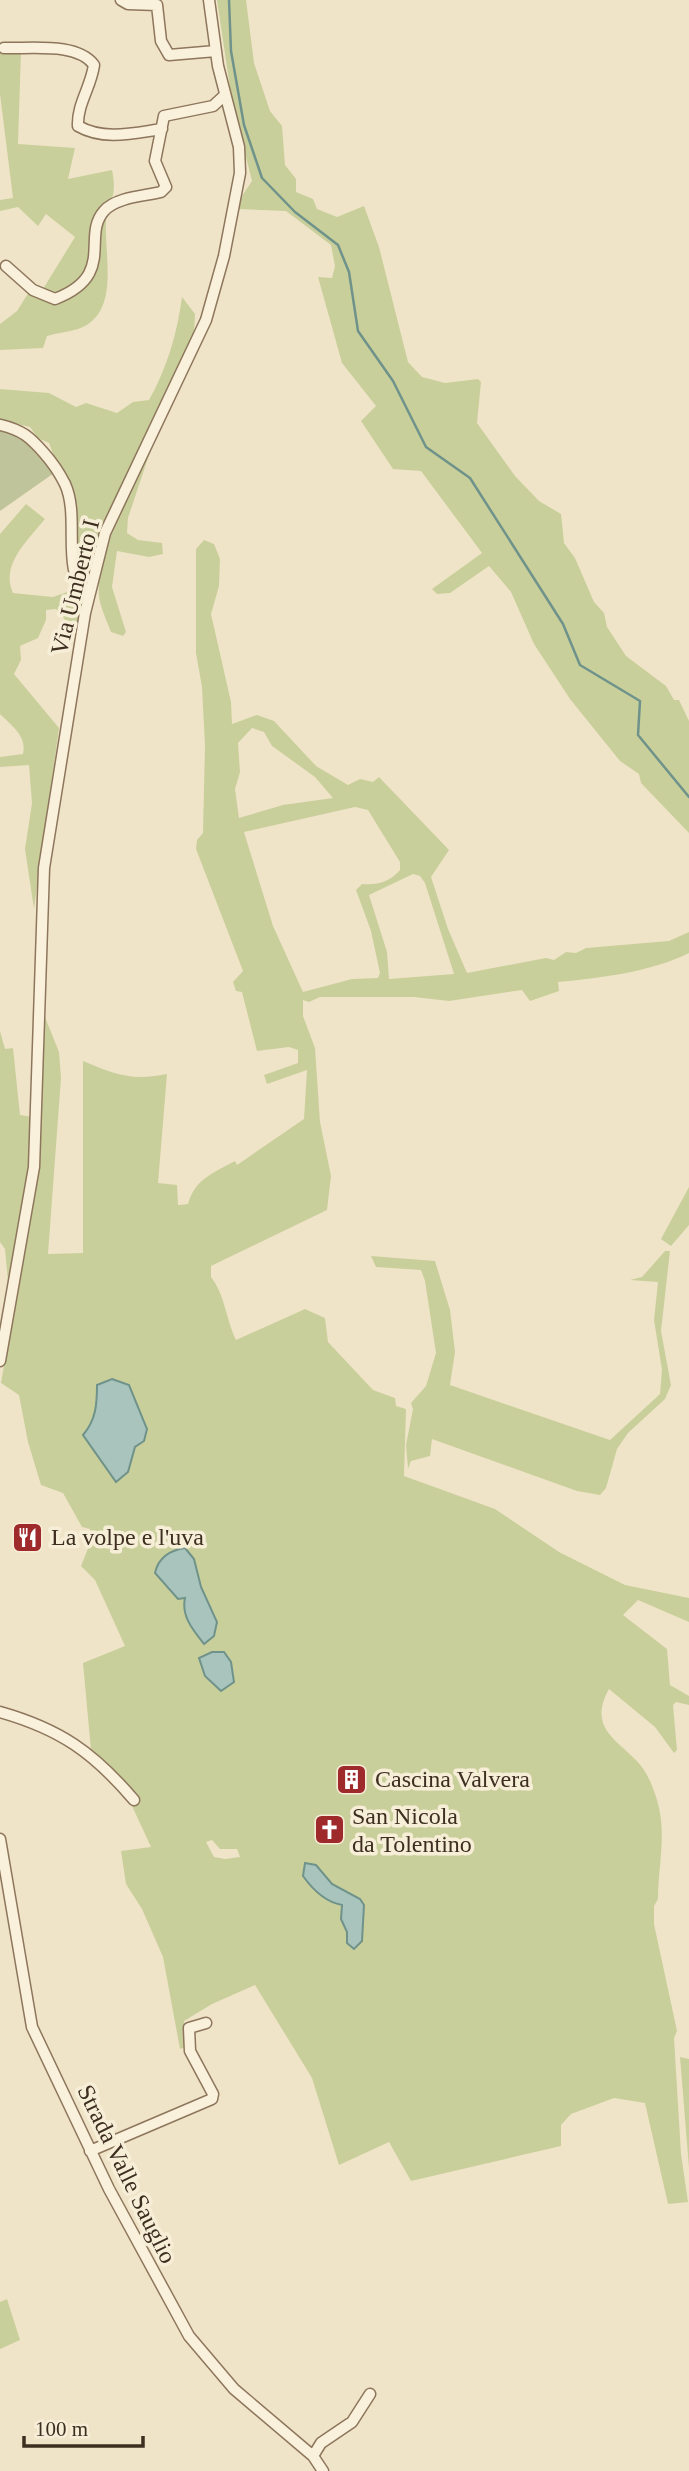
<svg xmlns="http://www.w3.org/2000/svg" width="689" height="2471" viewBox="0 0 689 2471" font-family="'Times New Roman',serif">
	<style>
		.green { fill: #c9cf9b; fill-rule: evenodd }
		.cemetery { fill: #bfc49a }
		.water { fill: #a9c4bc; stroke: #6f938a; stroke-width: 2 }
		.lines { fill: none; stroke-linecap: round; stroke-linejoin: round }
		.stream { stroke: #6f938a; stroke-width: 2.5 }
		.minor-casing { stroke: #8d765c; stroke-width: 13 }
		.minor { stroke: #faf1dc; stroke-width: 10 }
		.labels { text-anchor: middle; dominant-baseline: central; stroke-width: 7; stroke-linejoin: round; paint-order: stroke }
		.street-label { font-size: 24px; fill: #3d2e20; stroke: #f7eed8 }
		.poi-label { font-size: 24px; fill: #3d2e20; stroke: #f7eed8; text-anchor: start }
	</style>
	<rect width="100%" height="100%" fill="#f0e4c8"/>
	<path class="green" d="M217,0H246L254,63L270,111L282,126L285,165L296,179V192L313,199L317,209L337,217L364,206L379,247L408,362L422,377L445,383L478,379L481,382L477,423L515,476L539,501L561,514L564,543L575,558L594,602L604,613L607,627L626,656L666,686L674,700H679L689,721V833L641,783L639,774L620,761L570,699L534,644L511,592L489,566L450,593L437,594L432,589L482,553L421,471L393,469L361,421L376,406L342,363L318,277L332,278L335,266L331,245L286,211L238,209L240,199L252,181L232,101Z
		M0,51H21L18,144L75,148L68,179L112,170C118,200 108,198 106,222C104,256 121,314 78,329C68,332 57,333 47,336L43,348L0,350V324L17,311L34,284L43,289L75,237L46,214L38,226L18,207L0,211V200L13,198L0,94Z
		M182,297L195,314L194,334L123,485L88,593L77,574L74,508L49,443L38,438L30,427L0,420V389L49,393L76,407L86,403L117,413L133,402L149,400C167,368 177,334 182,297Z
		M150,452L128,518L127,533L138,540L162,543L163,554L149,557L117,551L112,587L126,632L123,636L111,632C107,621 100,607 99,596C95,552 132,490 150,452Z
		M26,504L45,519C28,540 0,565 13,593L53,597L70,591L86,598L78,626L67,622L56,609L46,610V620L38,638L20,646L21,660L14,674L59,728L34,909L25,849L32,803L29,765L0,767V757L23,754C27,736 12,726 0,714V534Z
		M204,540L214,544L220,559L219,586L211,614L231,702L232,724L257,715L274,721L316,766L348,785L360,779L373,782L379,777L449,850L431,877L448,929L467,973L546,958L554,960L566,952L576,953L586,948L669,941L689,932V953C651,972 600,978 558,982L559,991L530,1001L522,990L449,1001L414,997H320L309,1002L303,1000V1016L315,1048L320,1122L331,1176L327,1210L211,1266V1277C225,1295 226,1319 236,1340L305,1309L325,1318L328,1342L373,1390L395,1398L396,1406L406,1409L404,1476L495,1509L559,1552L625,1585L689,1598V1622L638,1600L623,1615L667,1649L670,1685L689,1696V1705L676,1702L673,1705L677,1750L674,1753L655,1727L609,1689C584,1734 628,1743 646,1773C652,1784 658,1800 660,1813C665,1842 658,1870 658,1899L654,1906V1924L677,2031L674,2038L681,2154L688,2202L668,2204L645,2103L614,2098L571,2114L561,2125V2146L411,2181L389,2142L339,2165L312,2078L255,1985L212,2004L184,2021L186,2047L180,2049L163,1957L142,1909L126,1884L121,1851L151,1847L132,1806L138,1795L91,1750L83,1663L125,1646L95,1580L81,1566L89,1546L90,1529L82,1527L63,1493L41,1485L28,1442L19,1395L1,1383L38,1169L43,1012L59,1052L61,1078L48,1254L83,1253V1061C117,1075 131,1081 167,1074L158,1183L177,1185L178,1205L188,1204C195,1179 213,1173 235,1161L237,1165L304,1119L307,1070L267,1084L264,1075L298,1063V1050L289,1047L257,1051L242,992L236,991L233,982L243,971L196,849L197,840L203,833L205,746L202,687L196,653V549ZM252,728L264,732L272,746L315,777L333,798L283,805L239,818L235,789L240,772L238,743ZM355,807L368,810L400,862V870C389,882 379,885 362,884L356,890L371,931L380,973L378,978L352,979L303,992L273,926L244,832ZM413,874L420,876L425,883L454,974L389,979L387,952L369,895ZM212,1840L220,1849H237L240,1857L225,1859L214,1857L206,1842Z
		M0,1031L5,1049L13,1048L20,1115L33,1117L27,1185L9,1293L5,1249L0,1242Z
		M689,1187V1225L671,1246L661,1239Z
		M665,1251H670L661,1331L671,1385L665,1399L628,1433L617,1449L606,1488L600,1495L577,1491L432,1439L430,1456L411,1461L408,1469L406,1445L413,1409L411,1403L426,1386L436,1353L425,1281L421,1270L376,1267L371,1256L435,1261L450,1310L455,1352L450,1385L610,1440L660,1394L662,1370L654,1320L658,1282L630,1280L642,1277Z
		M680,2057L689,2059V2168Z
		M7,2299L20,2340L0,2349V2302Z"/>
	<path class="cemetery" d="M0,426L31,441L28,445L54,473L0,511Z"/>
	<path class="water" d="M112,1379L129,1385L147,1429L144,1441L135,1447L128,1472L116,1482L83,1435C96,1420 97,1404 97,1385Z
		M185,1548L194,1559L201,1587L217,1622L214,1636L204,1644C193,1630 181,1616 185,1598L178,1599L155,1573C158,1558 170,1550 185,1548Z
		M212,1652H224L231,1662L234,1682L221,1691L205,1676L199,1658Z
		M305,1863L316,1865L332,1884L360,1899L364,1905L362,1941L354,1949L347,1943V1932L341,1919L342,1905C325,1902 313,1890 303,1876Z"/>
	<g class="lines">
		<path class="stream" d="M229,0L231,51L244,125L262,178L295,212L338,245L349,272L358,331L393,381L426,447L470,478L563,624L580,665L640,701L638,735L689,797"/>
		<defs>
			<path id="minor" d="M121,0L128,4L157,5L161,41L169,55L216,51
				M4,48C31,49 77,42 94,65C91,87 77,104 78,126C104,141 134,133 162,129
				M6,266L33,290L55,299C117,275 81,237 104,211C116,197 145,196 161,192L166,187L155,161L164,116L213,106L225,95
				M1,425C22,430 30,437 44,453C52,462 60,474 65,484C81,519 59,571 89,597
				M0,1361L34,1167L44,868L85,613L105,533L206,320L224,256L240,173L239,147L218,66L209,0
				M0,1712C60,1729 93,1752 134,1800
				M0,1839L32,2027L109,2189L189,2336L234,2389L313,2456L323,2471
				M90,2151L212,2099L213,2094L190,2051L189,2028L206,2023
				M313,2456L321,2443L352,2422L370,2394"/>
		</defs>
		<use href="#minor" class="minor-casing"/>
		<use href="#minor" class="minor"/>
	</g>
	<defs>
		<symbol id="restaurant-square" viewBox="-11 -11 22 22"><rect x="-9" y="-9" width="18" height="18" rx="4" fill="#9e2a2b" stroke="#f7eed8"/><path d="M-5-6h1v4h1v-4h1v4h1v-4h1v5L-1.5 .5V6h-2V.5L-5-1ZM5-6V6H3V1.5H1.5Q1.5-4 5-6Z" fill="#fff"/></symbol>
		<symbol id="building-square" viewBox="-11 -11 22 22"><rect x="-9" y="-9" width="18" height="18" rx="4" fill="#9e2a2b" stroke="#f7eed8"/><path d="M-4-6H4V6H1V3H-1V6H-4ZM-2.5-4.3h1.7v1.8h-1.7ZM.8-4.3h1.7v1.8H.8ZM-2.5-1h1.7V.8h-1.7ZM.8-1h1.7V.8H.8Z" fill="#fff"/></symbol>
		<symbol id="church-square" viewBox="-11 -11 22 22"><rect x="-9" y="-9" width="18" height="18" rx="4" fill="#9e2a2b" stroke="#f7eed8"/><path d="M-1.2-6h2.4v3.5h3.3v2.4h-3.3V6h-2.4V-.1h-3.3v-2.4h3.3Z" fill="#fff"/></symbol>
	</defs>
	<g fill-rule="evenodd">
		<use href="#restaurant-square" x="10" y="1520" width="35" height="35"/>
		<use href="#building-square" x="334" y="1762" width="35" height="35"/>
		<use href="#church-square" x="312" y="1812" width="35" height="35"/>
	</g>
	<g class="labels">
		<g class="street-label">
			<text transform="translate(75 587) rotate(-76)">Via Umberto I</text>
			<text transform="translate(127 2174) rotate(64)">Strada Valle Sauglio</text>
		</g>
		<g class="poi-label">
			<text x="51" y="1537">La volpe e l'uva</text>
			<text x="375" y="1779">Cascina Valvera</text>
			<text x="352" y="1816">San Nicola<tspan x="352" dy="28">da Tolentino</tspan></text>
		</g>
	</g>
	<path d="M24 2436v10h119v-10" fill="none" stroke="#3d2e20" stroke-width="3.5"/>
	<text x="35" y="2436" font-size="21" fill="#3d2e20" stroke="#f7eed8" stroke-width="5" paint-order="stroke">100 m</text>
</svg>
